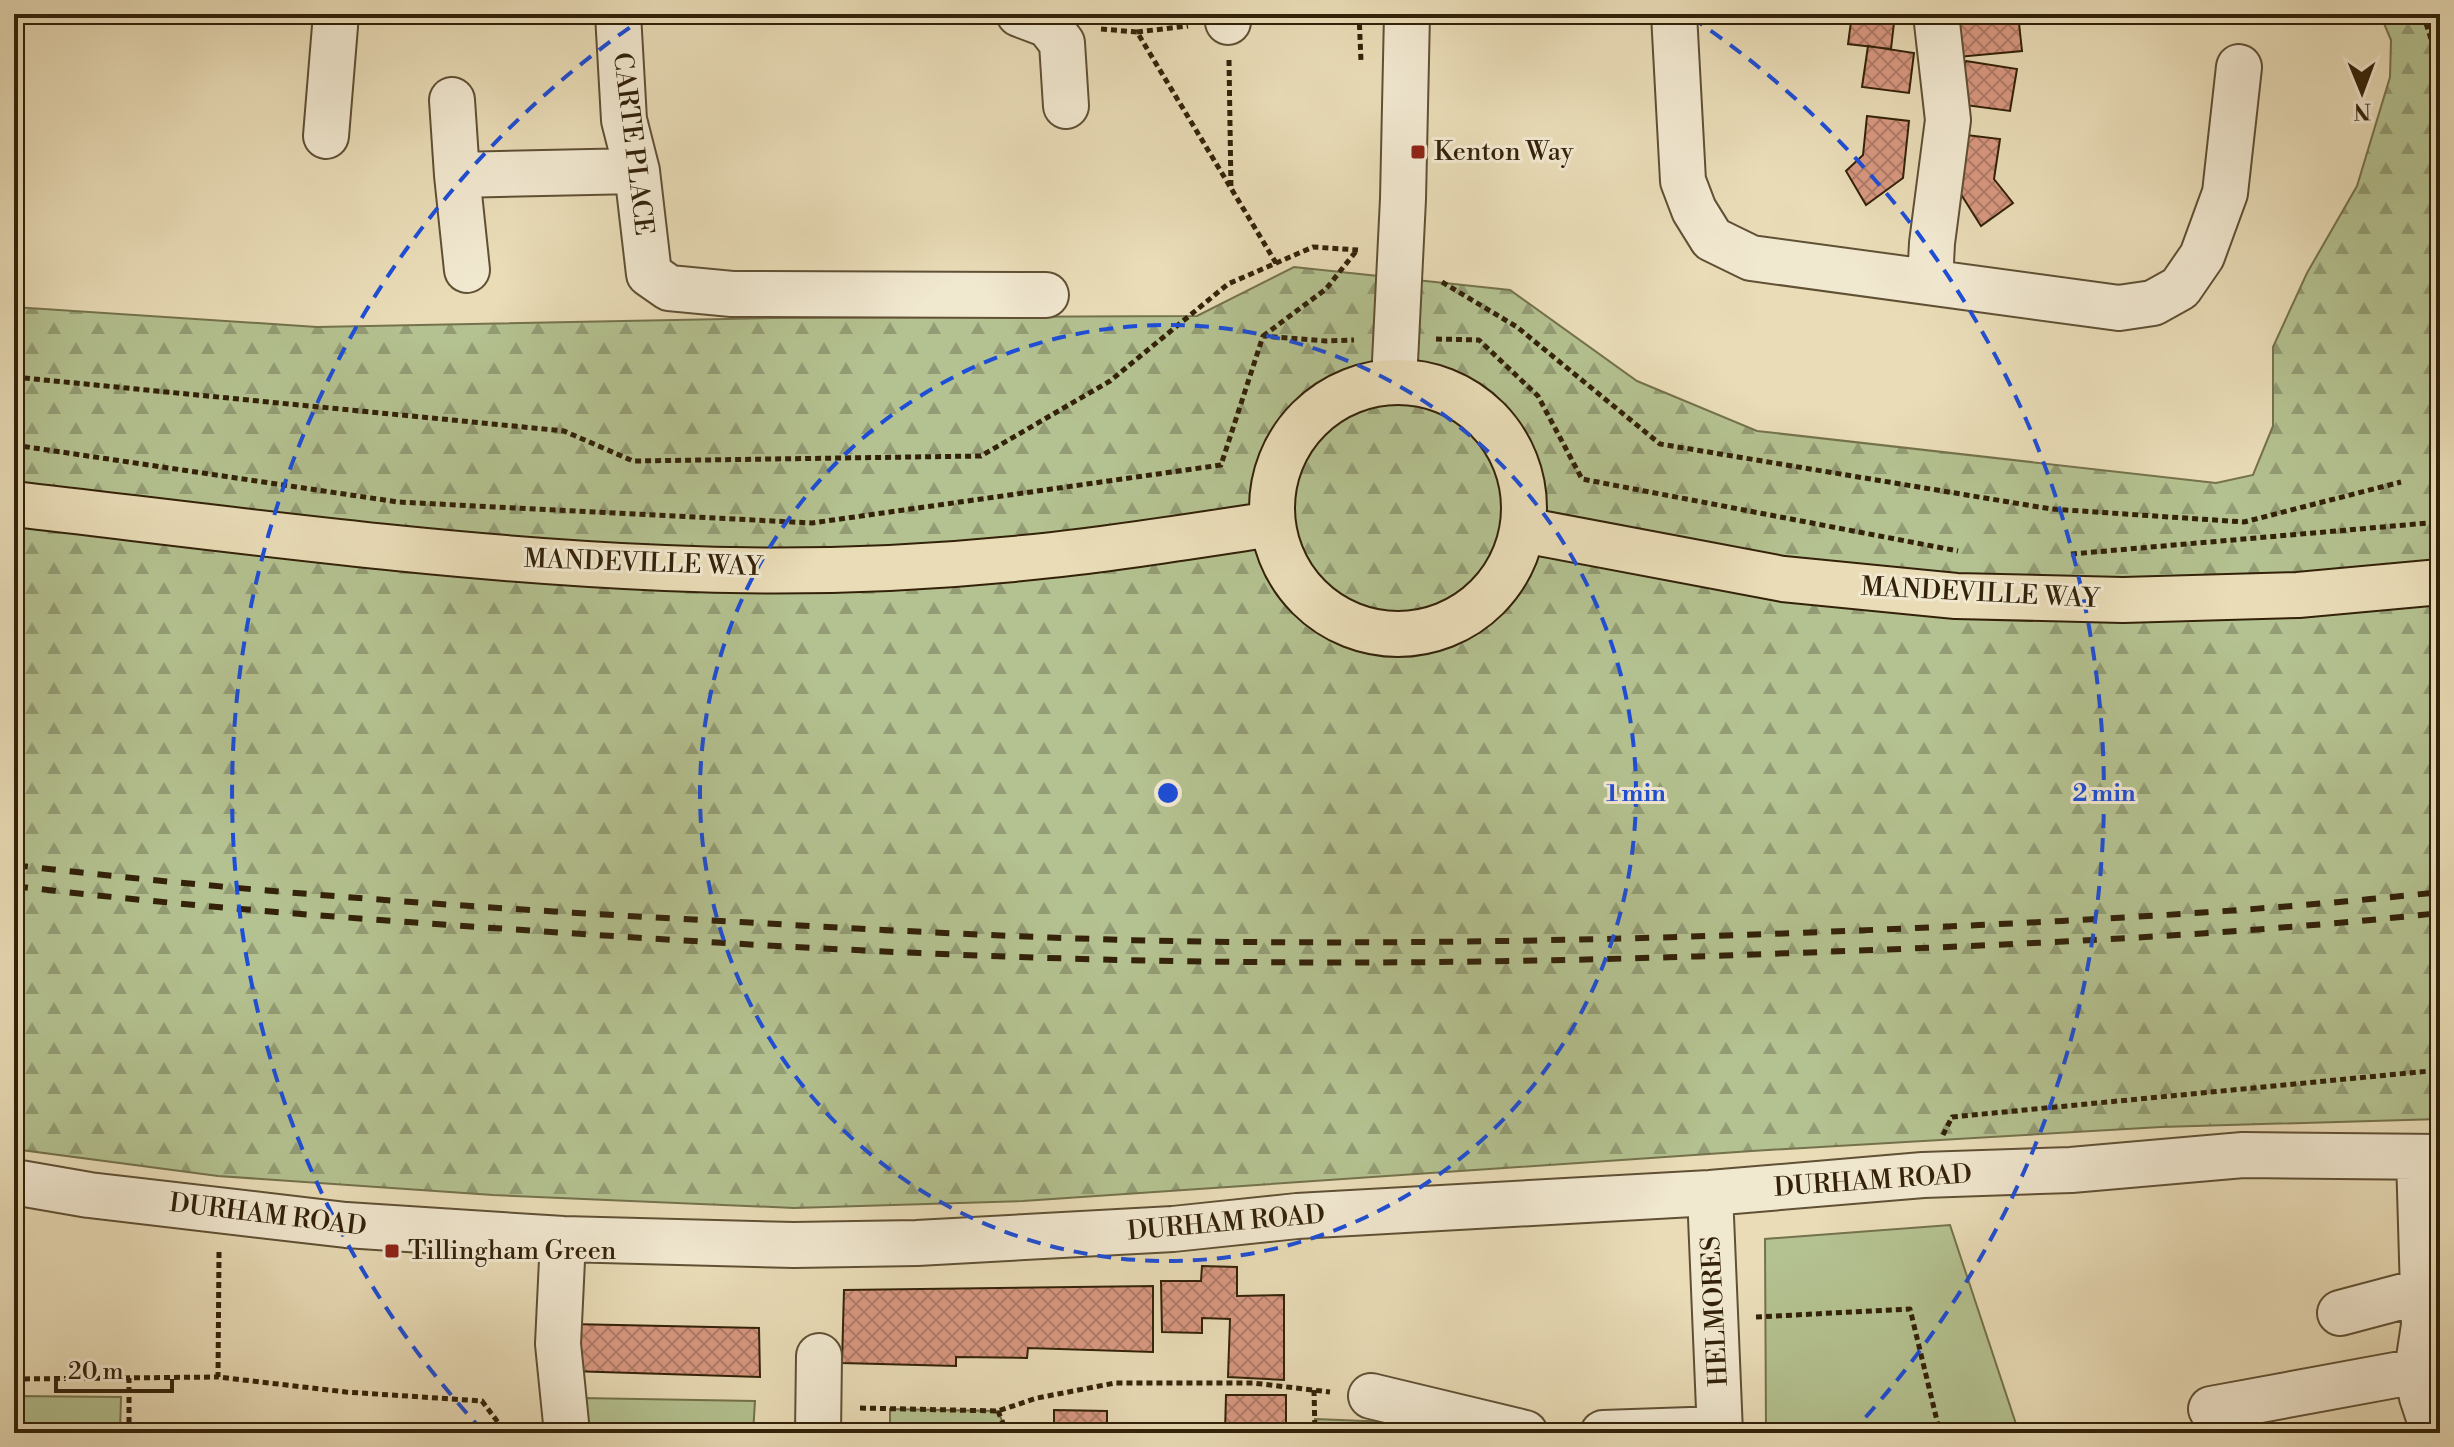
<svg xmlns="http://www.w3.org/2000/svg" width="2454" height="1447" viewBox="0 0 2454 1447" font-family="'Libre Bodoni',serif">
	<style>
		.green { fill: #b4c190; stroke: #74724c; stroke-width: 2 }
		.forest { fill: url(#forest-firs); stroke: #74724c; stroke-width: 2 }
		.building { fill: url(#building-cross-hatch); stroke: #332209; stroke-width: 2 }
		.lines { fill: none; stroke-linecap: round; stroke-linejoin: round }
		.minor-casing { stroke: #605034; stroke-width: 48 }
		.major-casing { stroke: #332209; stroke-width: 48 }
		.path { stroke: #332209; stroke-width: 5; stroke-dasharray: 6 4; stroke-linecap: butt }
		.minor { stroke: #f1e8d0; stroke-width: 44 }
		.major { stroke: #e9dcb7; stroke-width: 44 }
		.rail { stroke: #332209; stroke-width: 6; stroke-dasharray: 14 14; stroke-linecap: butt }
		.ring { fill: none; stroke: #1d4ed8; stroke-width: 4; stroke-dasharray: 14 10 }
		.poi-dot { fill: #8f2418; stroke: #f1e8d0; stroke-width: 3 }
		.labels { text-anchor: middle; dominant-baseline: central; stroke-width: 6; stroke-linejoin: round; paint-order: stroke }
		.street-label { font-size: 26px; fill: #332209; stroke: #f1e8d0 }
		.poi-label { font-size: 26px; fill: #332209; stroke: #f1e8d0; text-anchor: start }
		.centre { fill: #1d4ed8; stroke: #f1e8d0; stroke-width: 4 }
		.ring-label { font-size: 24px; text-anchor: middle; font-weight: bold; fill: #1d4ed8; stroke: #f1e8d0; stroke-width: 6; stroke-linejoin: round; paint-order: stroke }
	</style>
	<defs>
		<pattern id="forest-firs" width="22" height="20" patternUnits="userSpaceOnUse" patternTransform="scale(2)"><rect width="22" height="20" fill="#b4c190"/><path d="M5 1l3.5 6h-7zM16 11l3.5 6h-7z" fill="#939c74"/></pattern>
		<pattern id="building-cross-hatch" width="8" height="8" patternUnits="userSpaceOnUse" patternTransform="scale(2)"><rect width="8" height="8" fill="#d89881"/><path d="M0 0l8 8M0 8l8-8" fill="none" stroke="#b07c68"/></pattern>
	</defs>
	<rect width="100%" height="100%" fill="#e9dcb7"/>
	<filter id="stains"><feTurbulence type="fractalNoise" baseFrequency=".0025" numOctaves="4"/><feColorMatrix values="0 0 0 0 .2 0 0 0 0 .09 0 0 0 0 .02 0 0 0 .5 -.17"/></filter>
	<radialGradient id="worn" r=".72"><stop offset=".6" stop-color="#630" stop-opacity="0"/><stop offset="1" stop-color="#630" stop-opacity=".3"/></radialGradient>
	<path class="green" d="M1950,1225L2019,1433H1766L1765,1239Z
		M14,1396L121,1397L120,1433H14Z
		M580,1398L755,1401L753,1433H584Z
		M890,1409L998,1411L1007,1433H890Z
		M1315,1419L1390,1422L1420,1433H1315Z"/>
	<path class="forest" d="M2380,14H2440V1119L2161,1127L1752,1151L1023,1201L794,1208L493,1195L218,1176L14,1149V307L317,327L773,318L1197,316L1294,267L1510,290L1637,381L1757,431L2216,483L2253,475L2273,426V347L2307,273L2357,186L2390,77L2391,40Z"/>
	<path class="building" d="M1852,14H1895L1891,49L1848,44Z
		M1953,14H2018L2022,51L1958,57Z
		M1868,46L1914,53L1909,93L1862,87Z
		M1966,61L2017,69L2010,111L1950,103Z
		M1867,116L1909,121L1903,178L1866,205L1846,171L1863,155Z
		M1958,134L2000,139L1994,179L2013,203L1981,226L1957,188Z
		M1202,1266L1237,1267V1296L1284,1295V1380L1228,1377L1230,1319L1202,1318V1333L1162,1332L1161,1281H1201Z
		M1153,1286V1352L1028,1348L1027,1358L956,1357V1366L842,1363L844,1290Z
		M570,1324L759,1328L760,1377L570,1371Z
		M1226,1395H1286V1433H1225Z
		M1054,1410L1107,1411V1433H1054Z"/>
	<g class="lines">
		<defs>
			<path id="minor" d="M618,14L624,120L637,171L649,274L669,288L732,294L1046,295
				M1019,14L1048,25L1062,43L1066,106
				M1228,14V22
				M1674,14L1683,181L1694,210L1712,239L1751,258L2119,308L2153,303L2180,288L2202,256L2225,193L2239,67
				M452,100L457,175L637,171
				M326,136L336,14
				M457,175L467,270
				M1930,282L1932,243L1948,120L1936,14
				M1394,382L1403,199L1407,14
				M2419,1157L2424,1325L2417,1371L2422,1397L2434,1433
				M14,1182L89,1195L346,1225L563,1239L794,1245L917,1243L1173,1229L1297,1216L1710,1193L1923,1175L2071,1170L2243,1155L2440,1157
				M1710,1193L1720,1433
				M563,1239L558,1344L567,1433
				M2340,1313L2423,1291
				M1371,1396L1525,1433
				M2211,1409L2417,1371
				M818,1433L819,1356
				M1603,1433L1720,1429"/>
			<path id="major" d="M1272 508a126 126 0 1 1 252 0a126 126 0 1 1-252 0Z
				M14,504C230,529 447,559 665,568C793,574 925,569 1052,555C1126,547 1199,535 1272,524
				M1524,530L1783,579L1956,596L2123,600L2298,595L2440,582"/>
		</defs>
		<use href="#minor" class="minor-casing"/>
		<use href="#major" class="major-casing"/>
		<path class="path" d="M1359,14L1361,61
			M2423,14L2440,67
			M1101,29L1137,32L1276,263
			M1137,32L1188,26
			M1229,60L1231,190
			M1442,282L1517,327L1660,444L2051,509L2244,522L2401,482
			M1263,336L1326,289L1357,250
			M1436,339L1479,340L1538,396L1582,479L1958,551
			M14,377L564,431L633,461L981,456L1110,381L1228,284L1313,247L1358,250
			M14,445L398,502L812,523L1221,465L1263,336L1326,341L1354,340
			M2071,554L2440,522
			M1943,1135L1952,1117L2440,1070
			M219,1252L218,1377L346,1392L482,1401L506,1433
			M1756,1317L1910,1309L1940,1433
			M14,1379L218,1377
			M1314,1390L1315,1433
			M860,1408L998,1411L1037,1398L1115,1383H1253L1330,1392
			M998,1411L1007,1433
			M129,1433V1378"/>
		<use href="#minor" class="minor"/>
		<use href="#major" class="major"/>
		<path class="rail" d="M14,865C261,894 509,910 757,923C919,932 1082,941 1245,942C1468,944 1693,938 1916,928C2091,920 2266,911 2440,892
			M14,886C188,907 362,919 537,931C772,947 1009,960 1245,962C1428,964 1611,960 1794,953C2010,945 2225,936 2440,913"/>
	</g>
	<g class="ring">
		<circle cx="1168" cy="793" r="468"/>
		<path d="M483 1431A936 936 0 0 1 645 17M1691 17A936 936 0 0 1 1853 1431"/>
	</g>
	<g class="poi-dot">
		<rect x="1410" y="144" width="16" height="16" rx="4"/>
		<rect x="384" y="1243" width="16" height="16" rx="4"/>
	</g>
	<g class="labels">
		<g class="street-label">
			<text transform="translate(633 144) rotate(83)">CARTE PLACE</text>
			<text transform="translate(643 563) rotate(2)">MANDEVILLE WAY</text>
			<text transform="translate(1980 593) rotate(3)">MANDEVILLE WAY</text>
			<text transform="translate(1873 1181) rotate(-4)">DURHAM ROAD</text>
			<text transform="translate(268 1215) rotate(7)">DURHAM ROAD</text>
			<text transform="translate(1226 1223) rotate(-5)">DURHAM ROAD</text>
			<text transform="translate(1715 1311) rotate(-93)">HELMORES</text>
		</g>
		<g class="poi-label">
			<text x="1434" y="152">Kenton Way</text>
			<text x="408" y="1251">Tillingham Green</text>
		</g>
	</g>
	<circle cx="1168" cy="793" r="12" class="centre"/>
	<g class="ring-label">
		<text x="1636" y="801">1 min</text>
		<text x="2104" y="801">2 min</text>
	</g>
	<rect width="2454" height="1447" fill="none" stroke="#e9dcb7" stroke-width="48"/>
	<rect x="16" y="16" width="2422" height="1415" fill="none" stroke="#332209" stroke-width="4"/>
	<rect x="24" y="24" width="2406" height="1399" fill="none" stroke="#332209" stroke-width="2"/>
	<g transform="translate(2362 92) rotate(179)" stroke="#f1e8d0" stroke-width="6" paint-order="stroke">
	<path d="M0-6L14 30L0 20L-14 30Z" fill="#332209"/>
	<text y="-12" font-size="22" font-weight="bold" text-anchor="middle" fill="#332209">N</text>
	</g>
	<path d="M56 1379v12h116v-12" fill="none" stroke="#332209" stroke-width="4"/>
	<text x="68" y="1379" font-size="24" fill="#332209" stroke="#f1e8d0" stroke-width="6" paint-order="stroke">20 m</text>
	<rect width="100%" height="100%" filter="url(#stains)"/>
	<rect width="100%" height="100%" fill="url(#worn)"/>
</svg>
